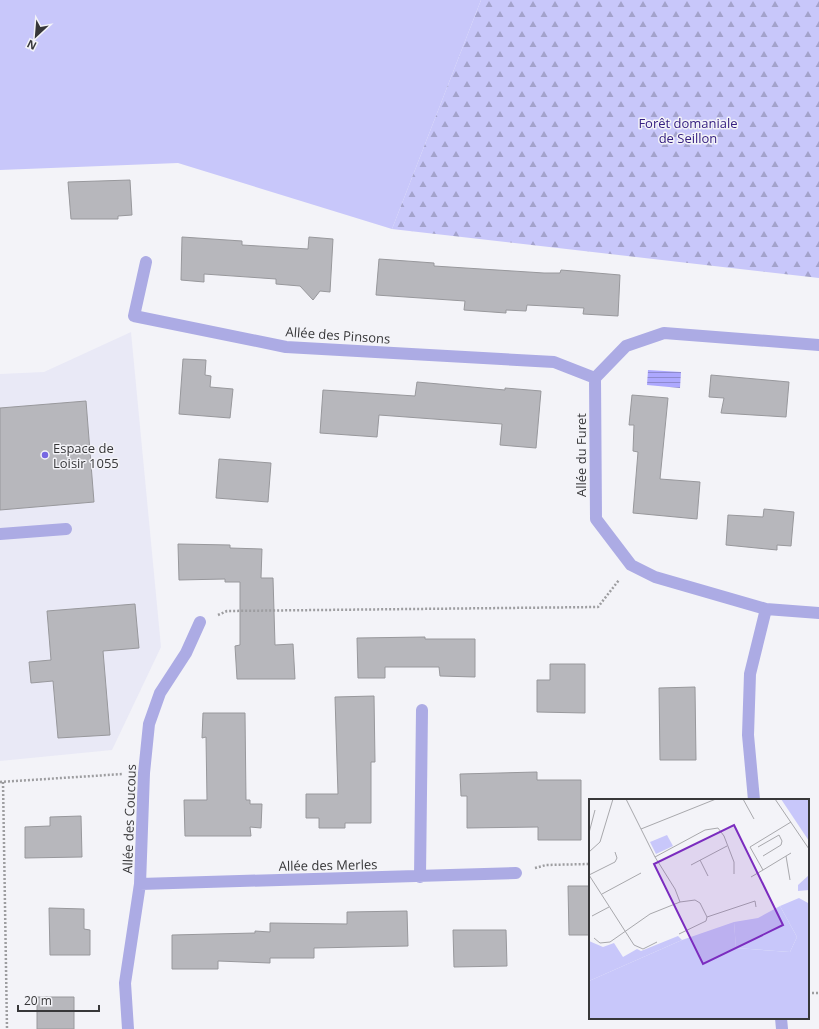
<svg xmlns="http://www.w3.org/2000/svg" width="819" height="1029" viewBox="0 0 819 1029" font-family="'Open Sans',sans-serif">
	<style>
		.built { fill: #e9e9f6 }
		.green { fill: #c8c7fa }
		.forest { fill: url(#forest-firs) }
		.water { fill: url(#water-rules) }
		.building { fill: #b7b7bc; stroke: #98989c }
		.lines { fill: none; stroke-linecap: round; stroke-linejoin: round }
		.path { stroke: #9d9da0; stroke-width: 2.5; stroke-dasharray: 2 2; stroke-linecap: butt }
		.minor { stroke: #acabe4; stroke-width: 12 }
		.poi-dot { fill: #7767e2; stroke: #f3f3f8; stroke-width: 1.5 }
		.labels { text-anchor: middle; dominant-baseline: central; stroke-width: 3; stroke-linejoin: round; paint-order: stroke }
		.park-label { font-size: 13px; fill: #362081; stroke: #f3f3f8 }
		.street-label { font-size: 13px; fill: #373739; stroke: #f3f3f8 }
		.poi-label { font-size: 13px; fill: #373739; stroke: #f3f3f8; text-anchor: start }
		.inset-road { fill: none; stroke: #a8a8ac; stroke-width: 1 }
		.view { fill: #7b2cbf; fill-opacity: 0.15; stroke: #7b2cbf; stroke-width: 2 }
		.inset-edge { fill: none; stroke: #373739; stroke-width: 2 }
	</style>
	<defs>
		<pattern id="forest-firs" width="22" height="20" patternUnits="userSpaceOnUse"><rect width="22" height="20" fill="#c8c7fa"/><path d="M5 1l3.5 6h-7zM16 11l3.5 6h-7z" fill="#a3a2cb"/></pattern>
		<pattern id="water-rules" width="6" height="5" patternUnits="userSpaceOnUse"><rect width="6" height="5" fill="#ada8fe"/><path d="M0 2.5h6" fill="none" stroke="#8e8acf"/></pattern>
	</defs>
	<rect width="100%" height="100%" fill="#f3f3f8"/>
	<path class="built" d="M131,332L161,647L112,750L0,761V374L44,372Z"/>
	<path class="green" d="M0,0H481L392,229L178,163L0,170Z"/>
	<path class="forest" d="M481,0H819V278L392,229Z"/>
	<path class="water" d="M648,370L681,372L680,388L647,385Z"/>
	<path class="building" d="M130,180L132,215L118,216V219H71L68,182Z
		M182,237L242,241V245L308,249L309,237L333,239L330,292L320,291L313,300L300,286L276,284V279L204,274V282L181,280Z
		M379,259L434,263V266L544,273H560L561,270L620,275L618,316L583,314L584,308L527,305L526,311L506,310V313L464,310L465,301L376,295Z
		M183,359L206,360L205,375L211,376L210,387L233,389L230,418L179,414Z
		M711,375L789,382L786,417L721,413L724,398L709,397Z
		M417,382L505,390V388L541,391L536,448L500,445L502,424L379,415L377,437L320,433L323,390L415,396Z
		M632,395L668,398L660,479L700,482L697,519L633,513L638,452L633,451L634,425H629Z
		M86,401L94,502L0,510V408Z
		M219,459L271,463L268,502L216,498Z
		M764,509L794,512L791,546L777,545V550L726,545L728,515L763,517Z
		M178,544L230,545V548L262,549L261,578H273L275,645L293,644L295,679H237L235,646L240,645V582H225V579L179,580Z
		M135,604L139,648L103,651L110,735L58,738L53,681L31,683L29,662L51,660L47,611Z
		M425,637V639H475V677L440,676L439,667H385V678H358L357,638Z
		M550,664H585V713L537,712V680H550Z
		M695,687L696,760H660L659,688Z
		M374,696L375,762H371V823H345V828H319V818H306V794H338L335,697Z
		M203,713H245L246,800H250V804H262L261,828L250,827L251,836H185L184,800H207L206,737L202,738Z
		M537,772V780H581V840H538V827L467,828V796H461L460,774Z
		M81,816L82,857L25,858V827L50,826V817Z
		M568,886H590V935H569Z
		M49,908L84,909V929L90,930V955H50Z
		M407,911L408,946L314,948V958H270V963L218,961V969H172V935L255,933V931L270,932V923L347,924V912Z
		M453,930H506L507,966L454,967Z
		M37,997H74V1029H37Z"/>
	<g class="lines">
		<path class="path" d="M218,615L227,611L598,607L619,580
			M0,782L123,774
			M3,782L7,1029
			M535,868L546,865L590,864
			M808,993H819"/>
		<path class="minor" d="M146,262L134,316L286,347L554,362L595,378
			M819,345L664,333L626,346L595,378L596,519L631,565L655,577L766,609L819,613
			M0,534L66,529
			M754,800L748,735L750,674L766,609
			M420,877L422,710
			M140,884L516,873
			M781,1018L782,1029
			M128,1029L125,983L140,884L144,773L149,724L160,693L186,653L200,622"/>
	</g>
	<circle class="poi-dot" cx="45" cy="455" r="4"/>
	<g class="labels">
		<g class="park-label">
			<text x="688" y="123">Forêt domaniale<tspan x="688" dy="15">de Seillon</tspan></text>
		</g>
		<g class="street-label">
			<text transform="translate(338 335) rotate(4)">Allée des Pinsons</text>
			<text transform="translate(581 455) rotate(-90)">Allée du Furet</text>
			<text transform="translate(129 819) rotate(-88)">Allée des Coucous</text>
			<text transform="translate(328 865) rotate(-1)">Allée des Merles</text>
		</g>
		<g class="poi-label">
			<text x="53" y="448">Espace de<tspan x="53" dy="15">Loisir 1055</tspan></text>
		</g>
	</g>
	<g transform="translate(589 799)">
		<rect width="220" height="220" fill="#f3f3f8"/>
		<path d="M192,0H220V42ZM220,76V91L209,92V86ZM191,107L208,138L201,153L147,149L145,123L169,119ZM89,137L93,141L0,182V142L14,148L25,144L34,158L48,150L52,152Z" fill="#c8c7fa"/>
		<path d="M210,99L219,104L220,110V220H0V182L93,141L145,123L147,149L201,153L208,138L191,107Z" fill="#c8c7fa"/>
		<path d="M78,36L84,47L67,55L61,43Z" fill="#c8c7fa"/>
		<path class="inset-road" d="M37,0L66,58L86,90L91,103M154,0L165,20M186,0L220,50M52,30L127,0M0,34L6,11M169,48L190,36L193,42L192,46L174,57M0,53L11,43L24,0M202,54L174,71L161,48L202,23M197,57L201,81M66,58L116,31L129,29L135,37L145,63V75M111,61L119,77M102,66L138,47M0,76L45,146L54,150L68,143M0,76L26,63L28,59L26,53M162,78L174,71M13,95L52,74M3,117L20,108M118,118L166,102L167,108M5,139L11,144L21,143L61,115L91,103L106,101L111,104L118,118L117,122L90,135"/>
		<path class="view" d="M145,26L194,126L114,165L65,65Z"/>
		<rect width="220" height="220" class="inset-edge"/>
	</g>
	<g transform="translate(36 36) rotate(206)" stroke="#f3f3f8" stroke-width="3" paint-order="stroke">
	<path d="M0-3L7 15L0 10L-7 15Z" fill="#373739"/>
	<text y="-6" font-size="11" font-weight="bold" text-anchor="middle" fill="#373739">N</text>
	</g>
	<path d="M18 1005v6h81v-6" fill="none" stroke="#373739" stroke-width="2"/>
	<text x="24" y="1005" font-size="12" fill="#373739" stroke="#f3f3f8" stroke-width="3" paint-order="stroke">20 m</text>
</svg>
